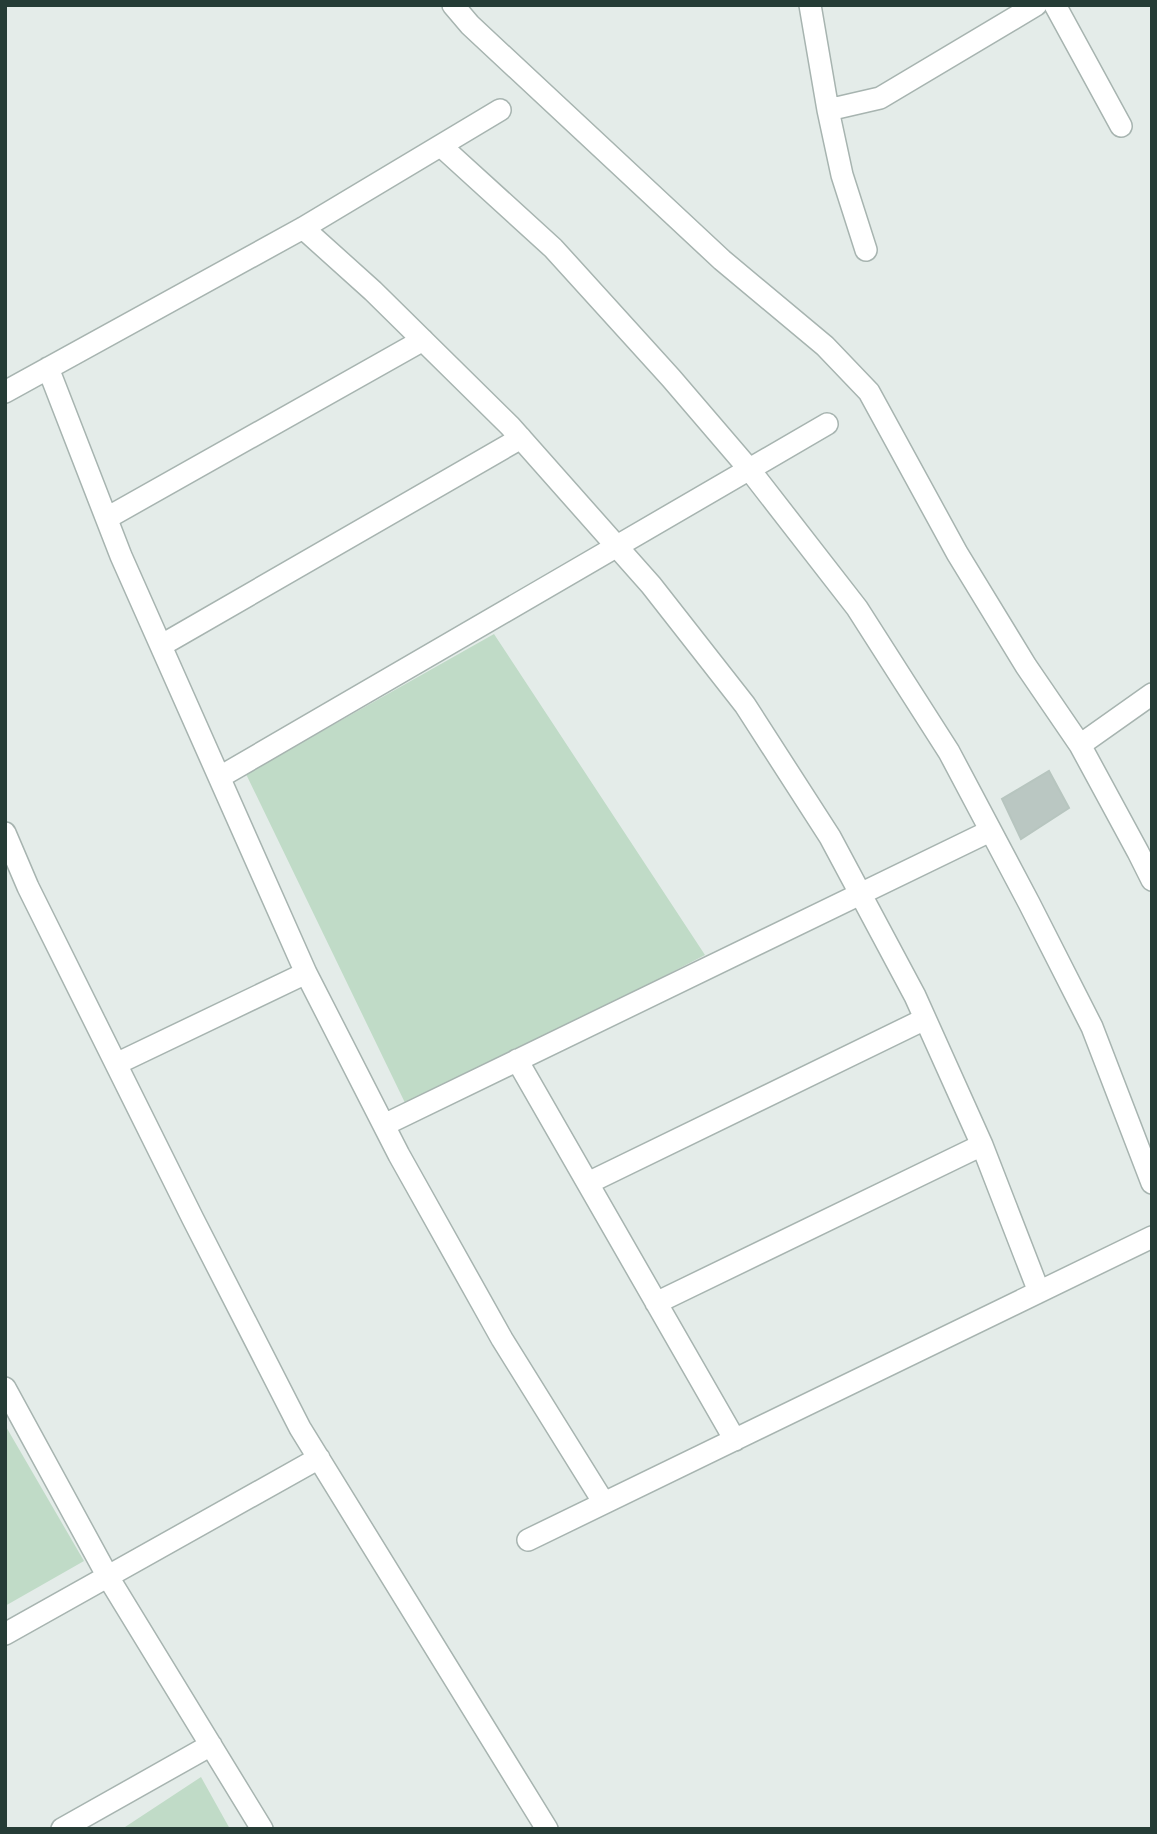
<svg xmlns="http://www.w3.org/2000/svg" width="1157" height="1834" viewBox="0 0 1157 1834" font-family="'Asap Condensed',sans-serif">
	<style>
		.green { fill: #c0dbc7 }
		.building { fill: #bac7c2; stroke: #b7c5bf; stroke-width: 2 }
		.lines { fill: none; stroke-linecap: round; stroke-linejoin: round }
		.minor-casing { stroke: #a7b4b0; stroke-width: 24 }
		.minor { stroke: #fff; stroke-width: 21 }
	</style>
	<rect width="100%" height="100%" fill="#e4ece9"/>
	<path class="green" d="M494,634L705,955L408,1109L246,774Z
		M5,1425L84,1561L5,1606Z
		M201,1777L230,1829H122Z"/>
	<path class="building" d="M1049,771L1069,808L1021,839L1002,799Z"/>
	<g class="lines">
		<defs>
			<path id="minor" d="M453,5L470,25L722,260L825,346L869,392L957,553L1026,666L1080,745L1138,852L1152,880
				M810,5L828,110L842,175L866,250
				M1055,5L1121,126
				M828,110L880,98L1036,5
				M441,146L553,248L671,378L749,469L857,608L949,752L1029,903L1092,1027L1152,1183
				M303,228L373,291L510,426L651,585L745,705L830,837L915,996L982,1145L1039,1292
				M48,368L121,556L306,973L399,1155L502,1339L604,1503
				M5,392L303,228L500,110
				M107,518L423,340
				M162,645L521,438
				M1080,745L1152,694
				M220,777L827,424
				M5,833L28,887L193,1219L300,1428L547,1829
				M517,1060L735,1440
				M116,1064L306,973
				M384,1125L990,831
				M588,1183L925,1019
				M656,1303L982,1145
				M5,1388L108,1577L262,1829
				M528,1540L1152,1237
				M5,1634L319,1458
				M62,1829L211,1745"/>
		</defs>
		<use href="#minor" class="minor-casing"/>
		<use href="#minor" class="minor"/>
	</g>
	<rect width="1157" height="1834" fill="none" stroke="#253c36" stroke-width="14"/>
</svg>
